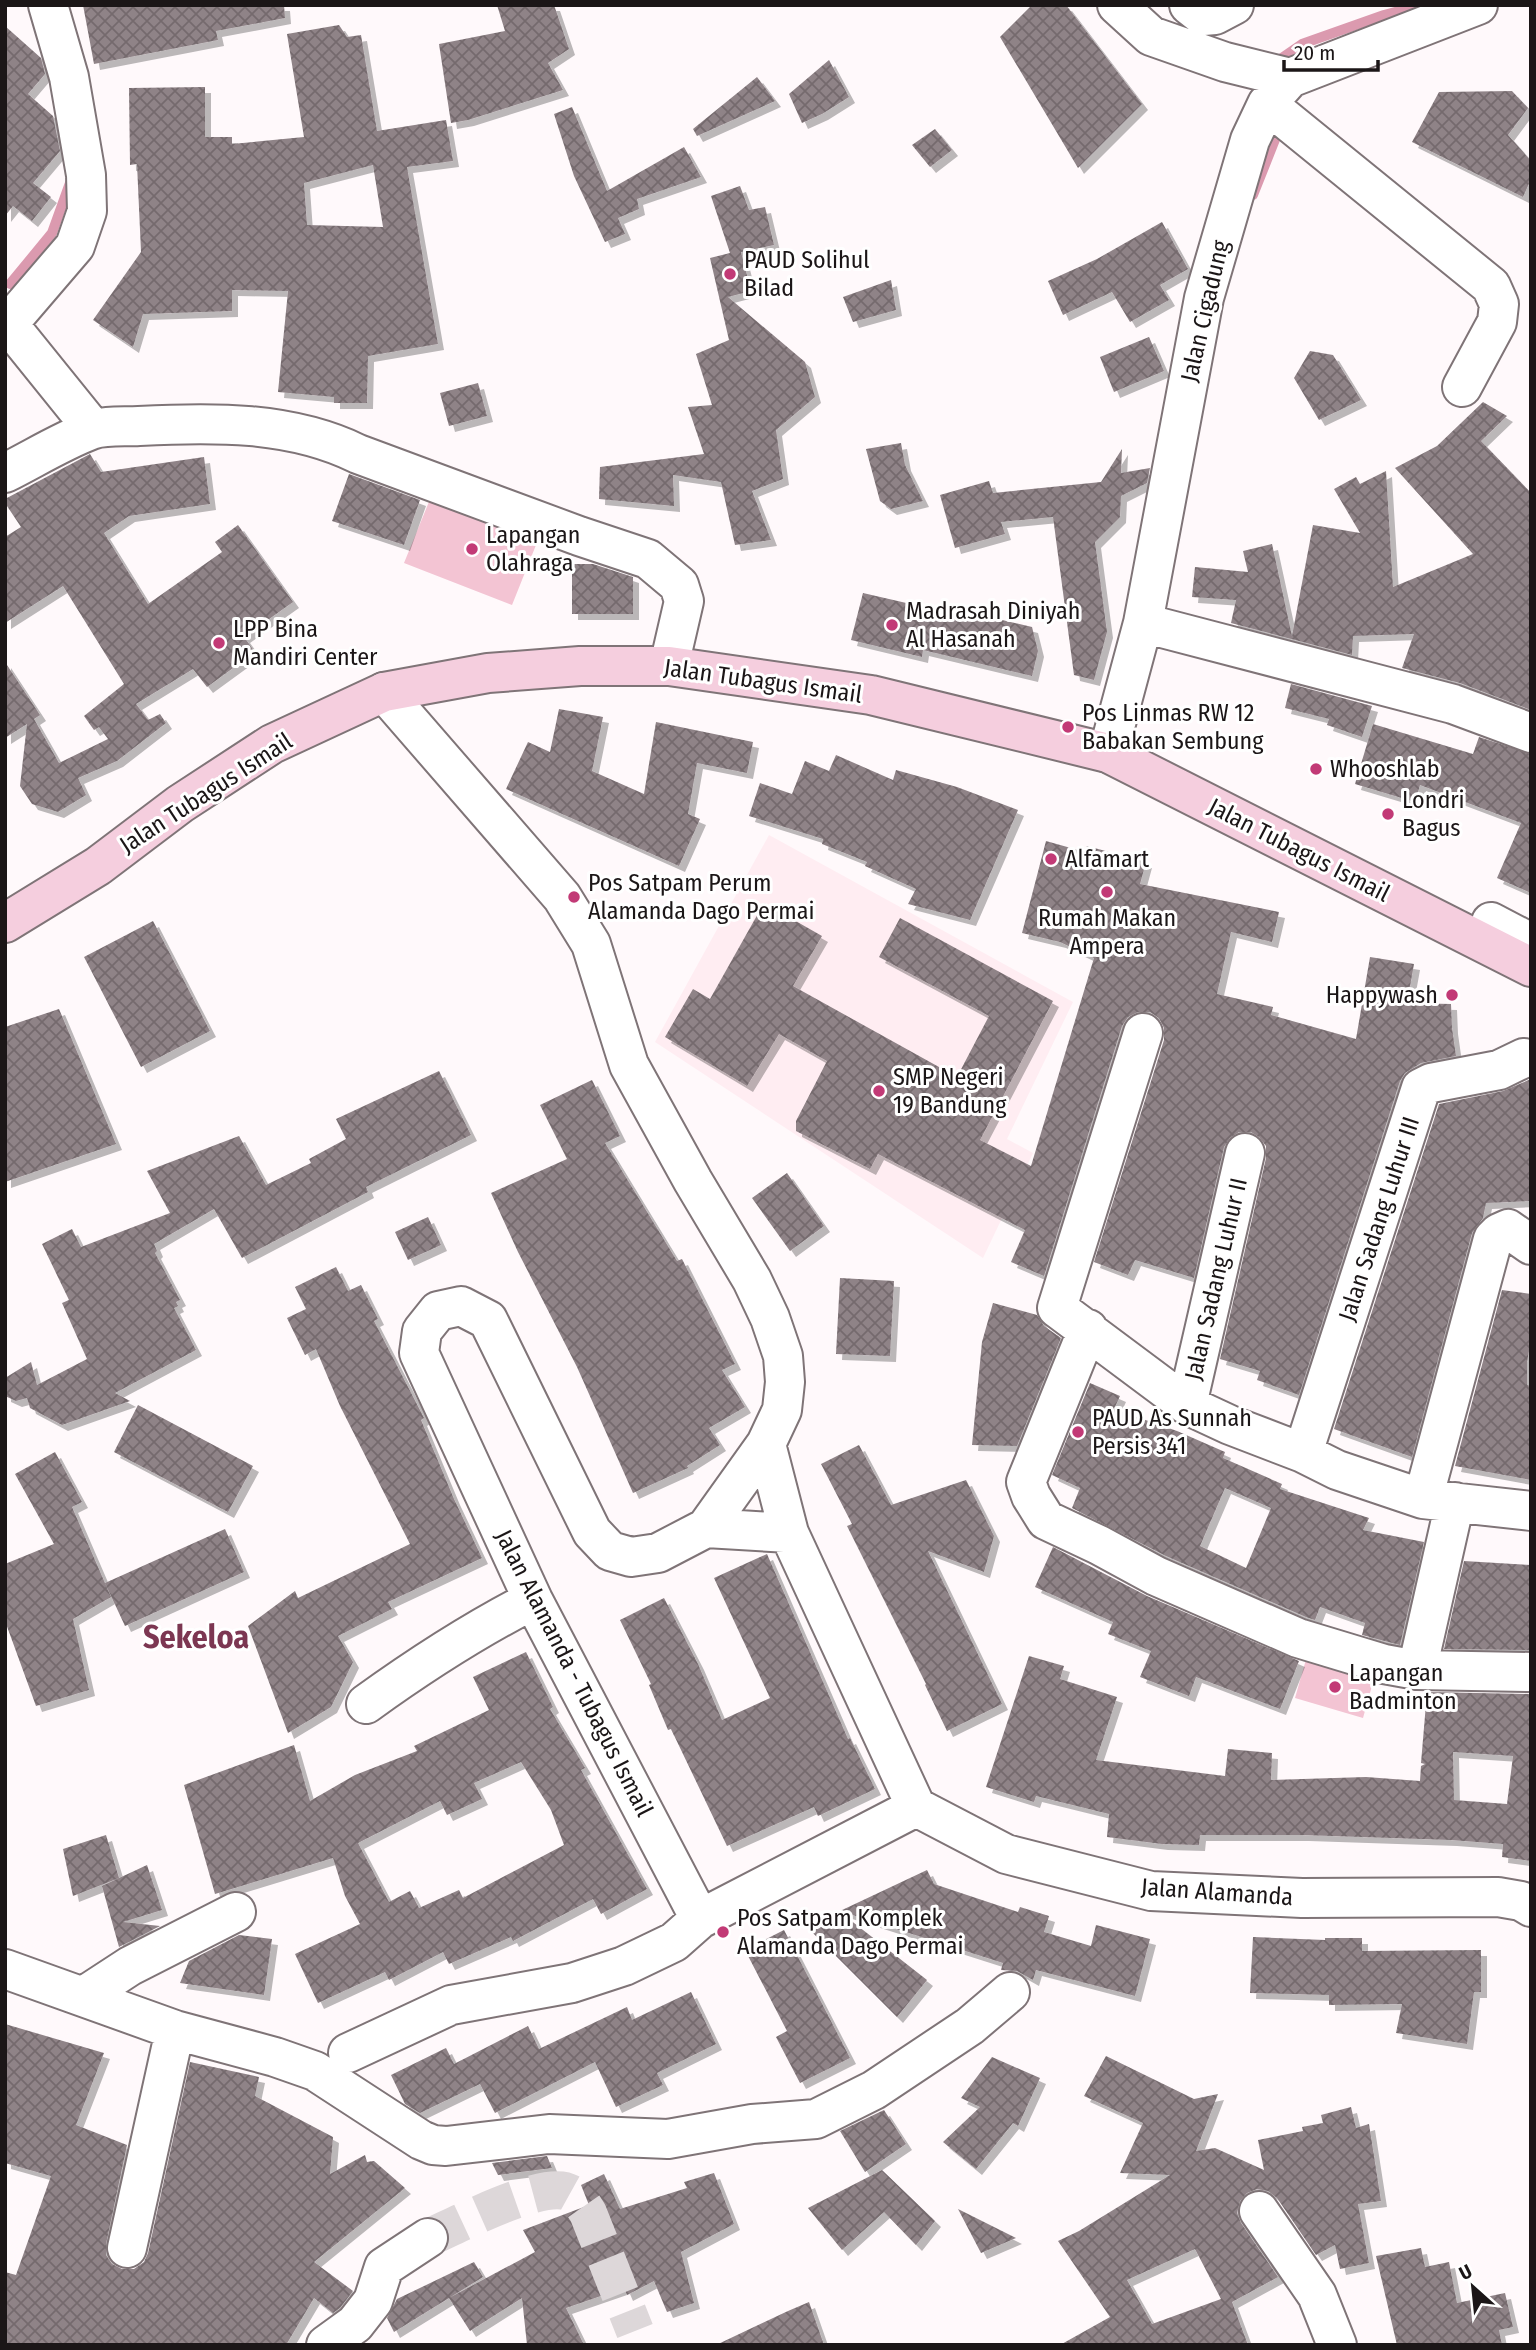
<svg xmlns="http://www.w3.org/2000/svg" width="1536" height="2350" viewBox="0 0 1536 2350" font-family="'Fira Sans Condensed',sans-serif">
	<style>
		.built { fill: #ffedf2 }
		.grass { fill: #f3c4d3 }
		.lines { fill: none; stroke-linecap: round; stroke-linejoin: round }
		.stream { stroke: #db9aaf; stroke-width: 10 }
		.building { fill: url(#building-cross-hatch); fill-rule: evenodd; filter: url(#shadow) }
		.street-tunnel { stroke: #ddd7d9; stroke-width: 38; stroke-dasharray: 38 19; stroke-linecap: butt }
		.street-casing { stroke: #7f7477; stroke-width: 42 }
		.secondary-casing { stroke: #7f7477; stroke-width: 42 }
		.street { stroke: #fff; stroke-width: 38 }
		.secondary { stroke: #f5cede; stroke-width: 38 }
		.poi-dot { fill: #c23a76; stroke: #fff; stroke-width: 2.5 }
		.labels { text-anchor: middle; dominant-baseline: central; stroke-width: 6; stroke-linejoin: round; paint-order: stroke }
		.poi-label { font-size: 24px; fill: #1b1617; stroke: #fff; text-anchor: start }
		.street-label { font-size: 24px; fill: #1b1617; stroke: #fff }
		.district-label { font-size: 32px; font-weight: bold; fill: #7c3752; stroke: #fff }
	</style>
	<defs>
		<pattern id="building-cross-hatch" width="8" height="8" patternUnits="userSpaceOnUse" patternTransform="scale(1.75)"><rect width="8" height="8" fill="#8f8387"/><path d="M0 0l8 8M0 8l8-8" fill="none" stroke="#746a6d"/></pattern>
		<filter id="shadow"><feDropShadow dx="6" dy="6" stdDeviation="0" flood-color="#0004"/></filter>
	</defs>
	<rect width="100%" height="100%" fill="#fff9fb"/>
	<path class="built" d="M769,835L1073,1002L1007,1139L1033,1153L983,1258L655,1042Z"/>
	<path class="grass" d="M433,492L540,535L512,605L404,563Z
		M1307,1656L1375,1675L1363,1718L1295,1698Z"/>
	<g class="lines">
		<path class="stream" d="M1273,64L1302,44L1384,15L1421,5
			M1253,195L1280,127
			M10,284L52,233L70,183"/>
	</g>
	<path class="building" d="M83,5H284L285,18L216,31L218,40L94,64Z
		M497,5H554L569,49L548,63L563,90L468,120L451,123L439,44L505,31Z
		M1032,5H1066L1142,104L1078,168L1000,37Z
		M339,25L347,37L361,35L377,131L446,120L453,161L407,167L438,344L368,356L367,403H334V397L278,392L288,291L232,290V311L143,314L133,347L93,320L141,252L137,164L130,165L129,88L205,87V137H232V144L304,137L287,34ZM373,165L383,227L307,225L304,183Z
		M5,26L41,58L45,74L28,94L53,116L60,151L33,183L51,197L32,221L13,206L5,216Z
		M829,60L849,97L822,114L802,123L789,94Z
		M757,77L775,101L697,136L693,129Z
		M1512,91L1528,108L1508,135L1531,161V179L1523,197L1412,142L1439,92Z
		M572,107L607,191L684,147L701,177L637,199L639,209L618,218L625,234L605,242L574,176L554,114Z
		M935,129L952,150L930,167L912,145Z
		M740,186L749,210L765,207L774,245L741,252L751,291L728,297L805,362L815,397L776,430L783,479L752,491L771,540L735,545L721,482L673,475L674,506L599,499L600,467L704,454L688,407L712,405L696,354L729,340L710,258L730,253L711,196Z
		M1162,222L1188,269L1160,285L1169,300L1130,322L1112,292L1063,315L1048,281L1097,259Z
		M891,280L896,310L853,322L843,297Z
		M1149,337L1164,371L1114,392L1100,357Z
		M1310,351L1333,355L1361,400L1319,420L1294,378Z
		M478,383L487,416L449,426L440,393Z
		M1483,402L1507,416L1481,441L1531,493V710L1460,683L1402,668L1414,634L1353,636L1352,655L1231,623L1236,600L1192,597L1195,567L1248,572L1243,551L1272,544L1292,636L1313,525L1360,533L1334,489L1356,477L1360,484L1386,471L1393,587L1473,554L1395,468L1437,446Z
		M901,443L905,465L923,501L891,509L880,501L866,449Z
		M1122,449L1121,473L1150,468L1147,483L1121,496L1120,517L1095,542L1107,632L1094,680L1074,675L1053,517L1001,522L1005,534L955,548L940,495L989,481L993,493L1101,482Z
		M90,454L101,472L204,457L210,504L129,516L104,533L148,604L222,552L215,542L238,525L293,602L244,637L255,652L207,687L193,669L136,704L148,720L160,714L166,723L117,761L78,778L86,795L58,812L32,804L20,786L27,724L5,738V662L40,715L34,719L59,763L108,739L99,727L94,730L84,716L124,684L63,586L5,623V537L21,527L5,503V499Z
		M349,474L420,500L404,545L332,521Z
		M572,564H593L633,577V614H572Z
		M863,593L954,614L955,609L1032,627L1038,651L1032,676L923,650L922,657L851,640Z
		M1291,684L1372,706L1362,737L1327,725L1329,719L1285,708Z
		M559,709L603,717L592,771L644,794L656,722L753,742L747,773L697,763L688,814L700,819L679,866L506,789L528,742L550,752Z
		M1373,724L1473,754L1479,737L1531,754V893L1497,878L1521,823L1420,785L1415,802L1355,784Z
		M836,755L893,780L896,770L957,787L1018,810L970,920L908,904L916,889L865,866L867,862L822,844L823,839L749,816L760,783L792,794L805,761L829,771Z
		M1046,841L1085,852L1087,846L1146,862L1140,884L1279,912L1272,942L1231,932L1217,994L1273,1007L1271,1015L1356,1039L1370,957L1414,964L1407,1003L1451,1004L1452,1028L1456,1056L1421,1063L1405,1073L1400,1081L1299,1395L1257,1380L1260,1371L1220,1359L1266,1158V1146L1259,1137L1251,1132H1239L1230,1138L1224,1147L1194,1278L1135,1260L1128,1275L1094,1262L1164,1040V1028L1159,1018L1150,1012H1138L1128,1017L1122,1026L1044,1276L1011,1262L1025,1230L878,1154L870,1169L796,1131V1121L827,1061L779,1034L747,1086L665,1037L693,989L710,999L764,903L822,936L793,986L957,1077L989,1016L879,957L900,918L1053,1001L980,1140L1031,1166L1094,958L1060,942L1022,933Z
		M153,921L210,1031L141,1067L84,957Z
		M59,1009L116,1144L5,1182V1027Z
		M439,1071L471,1135L366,1187L368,1192L242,1258L214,1209L154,1244L157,1251L155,1253L180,1300L176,1302L178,1306L174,1308L196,1350L115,1393L130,1401L62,1425L30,1408L27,1398L16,1401L5,1396V1378L31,1362L37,1385L87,1359L62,1303L69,1300L42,1244L72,1229L81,1247L170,1213L147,1171L239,1136L266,1185L311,1163L309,1159L346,1139L336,1119Z
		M1531,1079V1201L1486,1203L1483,1218L1472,1233L1412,1457L1334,1429L1439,1104L1503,1091Z
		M592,1080L620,1136L605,1143L677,1261L682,1259L735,1364L722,1370L745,1407L709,1428L720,1445L687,1466L688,1468L633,1493L577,1367L518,1252L491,1193L567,1159L540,1105Z
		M787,1173L824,1226L790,1251L752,1198Z
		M428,1217L441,1245L408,1260L395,1232Z
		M336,1267L348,1291L361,1285L378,1319L374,1321L424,1418L421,1420L454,1499L482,1558L388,1602L392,1609L338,1636L353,1662L331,1707L288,1733L248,1626L295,1591L298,1598L410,1544L340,1406L316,1349L305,1355L287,1318L306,1309L295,1287Z
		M840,1278L894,1281L890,1356L836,1354Z
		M1502,1290L1531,1294V1340L1527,1362V1385L1531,1386V1480L1455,1466Z
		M993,1303L1037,1315L1044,1326L1061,1338L1017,1446L972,1445L982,1342Z
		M1090,1383L1120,1396L1114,1409L1177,1431L1225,1452L1223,1458L1282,1484L1280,1489L1369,1518L1363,1530L1424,1542L1400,1645L1362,1635L1365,1623L1320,1607L1315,1620L1306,1617L1166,1556L1072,1508L1080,1488L1052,1475ZM1225,1488L1271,1508L1246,1568L1200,1546Z
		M138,1405L253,1466L228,1512L114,1452Z
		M859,1445L891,1505L966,1480L994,1536L984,1572L928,1551L1002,1704L947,1731L925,1685L926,1684L847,1526L852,1524L821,1464Z
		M55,1452L82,1502L72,1507L111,1597L73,1619L89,1690L36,1706L5,1621V1564L54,1544L15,1474Z
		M225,1529L244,1572L125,1626L105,1583Z
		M1053,1547L1147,1596L1299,1661L1280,1709L1196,1677L1189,1696L1140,1677L1151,1651L1108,1634L1113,1622L1035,1587Z
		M767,1554L848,1739L850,1738L875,1789L818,1816L814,1807L727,1846L671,1729L668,1730L649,1685L651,1684L620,1620L664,1598L698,1664L722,1720L770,1698L714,1578Z
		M1464,1561L1531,1565V1650L1444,1649Z
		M526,1652L553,1707L550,1709L585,1768L581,1770L647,1889L601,1914L593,1899L513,1941L511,1937L449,1964L443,1952L389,1980L385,1972L318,2003L295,1954L360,1924L345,1896L333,1858L215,1894L184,1785L294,1745L310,1801L355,1775L417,1751L414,1746L489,1710L473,1677ZM521,1762L551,1810L564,1845L463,1898L459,1890L419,1908L410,1891L389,1902L358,1843L440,1801L447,1815L482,1799L474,1783Z
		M1029,1656L1064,1666L1060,1679L1117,1697L1096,1760L1225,1776L1228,1749L1272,1753L1271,1780L1366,1777L1420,1781L1421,1766L1425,1764L1421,1763L1427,1692L1531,1694V1861L1502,1857L1503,1844L1451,1840L1303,1835H1200L1199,1845L1162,1844L1107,1837L1109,1814L1036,1796L1034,1802L986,1787ZM1453,1752L1513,1756L1507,1804L1454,1800Z
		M106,1835L119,1878L73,1896L63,1849Z
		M147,1865L162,1910L123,1922L160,1926L119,1947L102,1886Z
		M927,1870L934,1884L1018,1912L1020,1907L1049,1916L1044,1932L1091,1946L1096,1925L1150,1939L1135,1996L1036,1970L1033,1980L1017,1971L1001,1970L1003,1963L840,1911Z
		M840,1912L927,1980L897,2017L808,1928Z
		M784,1930L850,2058L800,2083L776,2037L787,2031L745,1950Z
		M239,1935L272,1939L264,1995L180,1983L189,1961Z
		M1253,1937L1325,1940V1938H1362V1951L1481,1950V1992H1474L1467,2044L1396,2033L1402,2004L1329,2005V1995L1250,1993Z
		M691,1992L716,2044L657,2073L663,2085L616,2107L595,2062L495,2113L480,2084L420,2113L405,2104L391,2075L446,2048L454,2064L528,2026L539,2049L627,2007L632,2020Z
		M5,2024L104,2053L76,2125L127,2145L106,2244V2255L112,2264L122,2269H134L144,2262L148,2253L190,2062L259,2077L255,2096L333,2137L330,2174L365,2155L367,2162L374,2161L405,2188L314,2262L353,2291L340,2308L333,2313L314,2298L286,2345H5V2272L16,2275L51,2176L5,2163Z
		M1106,2056L1194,2099L1218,2094L1196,2151L1215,2148L1264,2170L1258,2140L1303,2131L1302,2127L1323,2123L1321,2115L1351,2107L1356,2128L1369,2124L1381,2201L1358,2204L1369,2263L1340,2269L1335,2245L1316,2255L1277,2198L1268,2191L1257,2189L1247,2193L1240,2201L1237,2213L1241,2223L1278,2277L1232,2302L1248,2345H1060L1110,2317L1058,2241L1079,2231L1170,2175L1120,2173L1143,2123L1084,2096ZM1195,2249L1221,2299L1152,2324L1127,2280Z
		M992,2057L1040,2078L1018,2126L1013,2123L976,2169L943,2142L980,2107L961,2098Z
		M884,2110L906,2144L865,2172L840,2131Z
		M547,2156L552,2168L498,2175L492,2163Z
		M882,2170L935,2221L916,2245L884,2212L842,2250L808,2208Z
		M714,2173L734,2224L681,2252L694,2303L667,2312L654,2281L627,2295L624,2288L566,2308L584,2345H527L522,2298L470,2331L449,2298L535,2252L523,2230L589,2205L581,2185L604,2174L620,2209L687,2188L684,2182Z
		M958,2209L1016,2238L981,2253Z
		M1421,2248L1425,2267L1449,2262L1457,2303L1505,2293L1513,2327L1499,2330L1502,2345H1397L1376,2256Z
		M474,2262L483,2277L394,2332L387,2318L397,2299Z
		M809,2302L824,2345H716L788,2311Z"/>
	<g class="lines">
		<path class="street-tunnel" d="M428,2238C457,2225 535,2184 565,2191C576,2194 583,2205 588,2213L635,2331"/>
		<defs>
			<path id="street" d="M1117,5L1151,36L1225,62L1290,78
				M1189,5L1203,16L1215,15L1234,5
				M1267,104L1491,286L1499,304L1497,322L1462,387
				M5,320L93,429
				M9,323L75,246L87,211L86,175L69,77L48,5
				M5,473C33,459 62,441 91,430C105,425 124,427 139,426C212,422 291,421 358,454L579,536L648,559L679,585L684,601L669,666
				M1143,623L1453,704L1531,733
				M384,692L562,897L591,944L629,1065L693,1181L752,1280L770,1318L783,1356L785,1382L782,1410L766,1444L706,1528L658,1553L631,1557L610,1551L592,1532L488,1320L461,1306L438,1311L422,1331L419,1353L533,1600L700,1919
				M1108,753L1143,623L1204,298L1250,140L1267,104L1290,78L1478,5
				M1491,922L1531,943
				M1143,1033L1057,1308L1187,1405L1230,1425L1303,1453L1337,1470L1423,1499L1531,1511
				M1088,1329L1026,1482L1031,1496L1046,1520L1099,1545L1156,1576L1298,1638L1384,1664L1417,1670L1531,1672
				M1187,1405L1245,1153
				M766,1444L789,1533L916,1807
				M1303,1453L1421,1088L1431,1083L1499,1070L1524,1058
				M1423,1499L1493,1239L1499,1233L1508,1229L1531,1245
				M706,1528L789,1533
				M1417,1670L1455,1502
				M366,1704C420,1665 474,1630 533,1600
				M916,1807L1006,1854L1151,1891L1302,1898L1498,1897L1521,1901L1531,1907
				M5,1969L175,2030L275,2057L315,2071L421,2140L433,2145L446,2146L549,2134L668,2139L752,2124L816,2119L874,2090L970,2026L1010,1992
				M84,1996L130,1966L236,1912
				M348,2053L451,2005L572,1983L624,1966L674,1942L700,1919L916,1807
				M1259,2211L1317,2295L1337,2345
				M127,2248L175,2030
				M326,2345L355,2324L373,2301L384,2267L428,2238"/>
			<path id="secondary" d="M5,923L98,866L180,804L272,744L384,692L488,673L580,666H669L871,695L1108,753L1531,967"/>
		</defs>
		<use href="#street" class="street-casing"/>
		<use href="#secondary" class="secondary-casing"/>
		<use href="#street" class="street"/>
		<use href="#secondary" class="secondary"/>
	</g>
	<g class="poi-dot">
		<circle cx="730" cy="274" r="7"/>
		<circle cx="472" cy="549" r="7"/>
		<circle cx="892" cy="625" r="7"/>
		<circle cx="219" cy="643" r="7"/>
		<circle cx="1068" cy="727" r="7"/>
		<circle cx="1316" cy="769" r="7"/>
		<circle cx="1388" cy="814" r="7"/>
		<circle cx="1051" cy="859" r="7"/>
		<circle cx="1107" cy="892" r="7"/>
		<circle cx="574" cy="897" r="7"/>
		<circle cx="1452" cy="995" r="7"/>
		<circle cx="879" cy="1091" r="7"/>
		<circle cx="1078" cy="1432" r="7"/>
		<circle cx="1335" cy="1687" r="7"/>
		<circle cx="723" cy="1932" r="7"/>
	</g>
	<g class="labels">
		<g class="poi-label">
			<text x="744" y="260">PAUD Solihul<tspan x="744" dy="28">Bilad</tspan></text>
			<text x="486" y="535">Lapangan<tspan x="486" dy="28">Olahraga</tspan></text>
			<text x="906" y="611">Madrasah Diniyah<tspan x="906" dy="28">Al Hasanah</tspan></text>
			<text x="233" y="629">LPP Bina<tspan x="233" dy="28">Mandiri Center</tspan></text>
			<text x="1082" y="713">Pos Linmas RW 12<tspan x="1082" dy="28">Babakan Sembung</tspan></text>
			<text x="1330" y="769">Whooshlab</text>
			<text x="1402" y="800">Londri<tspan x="1402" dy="28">Bagus</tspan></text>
			<text x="1065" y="859">Alfamart</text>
			<text x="588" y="883">Pos Satpam Perum<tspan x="588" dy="28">Alamanda Dago Permai</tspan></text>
			<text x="1107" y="918" text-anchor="middle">Rumah Makan<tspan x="1107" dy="28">Ampera</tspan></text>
			<text x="1438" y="995" text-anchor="end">Happywash</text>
			<text x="893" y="1077">SMP Negeri<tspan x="893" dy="28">19 Bandung</tspan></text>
			<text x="1092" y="1418">PAUD As Sunnah<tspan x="1092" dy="28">Persis 341</tspan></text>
			<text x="1349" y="1673">Lapangan<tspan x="1349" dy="28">Badminton</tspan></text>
			<text x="737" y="1918">Pos Satpam Komplek<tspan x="737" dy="28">Alamanda Dago Permai</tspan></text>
		</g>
		<g class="street-label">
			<text transform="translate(1205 311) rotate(-77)">Jalan Cigadung</text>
			<text transform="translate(763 681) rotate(8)">Jalan Tubagus Ismail</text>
			<text transform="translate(206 793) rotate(-33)">Jalan Tubagus Ismail</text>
			<text transform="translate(1299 850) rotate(27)">Jalan Tubagus Ismail</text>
			<text transform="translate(1379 1219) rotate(-72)">Jalan Sadang Luhur III</text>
			<text transform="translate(1216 1279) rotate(-77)">Jalan Sadang Luhur II</text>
			<text transform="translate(574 1673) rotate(63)">Jalan Alamanda - Tubagus Ismail</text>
			<text transform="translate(1217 1892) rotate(4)">Jalan Alamanda</text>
		</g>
		<g class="district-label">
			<text x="196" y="1637">Sekeloa</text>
		</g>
	</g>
	<rect width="1536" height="2350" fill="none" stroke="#1b1617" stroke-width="14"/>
	<g transform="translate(1473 2287) rotate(333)" stroke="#ffffff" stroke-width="5" paint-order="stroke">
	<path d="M0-5L12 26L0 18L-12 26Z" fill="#1b1617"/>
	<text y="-10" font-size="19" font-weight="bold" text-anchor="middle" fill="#1b1617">U</text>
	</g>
	<path d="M1284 60v10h94v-10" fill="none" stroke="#1b1617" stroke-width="3.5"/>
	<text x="1294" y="60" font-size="21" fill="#1b1617" stroke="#ffffff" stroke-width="5" paint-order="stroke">20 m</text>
</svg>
